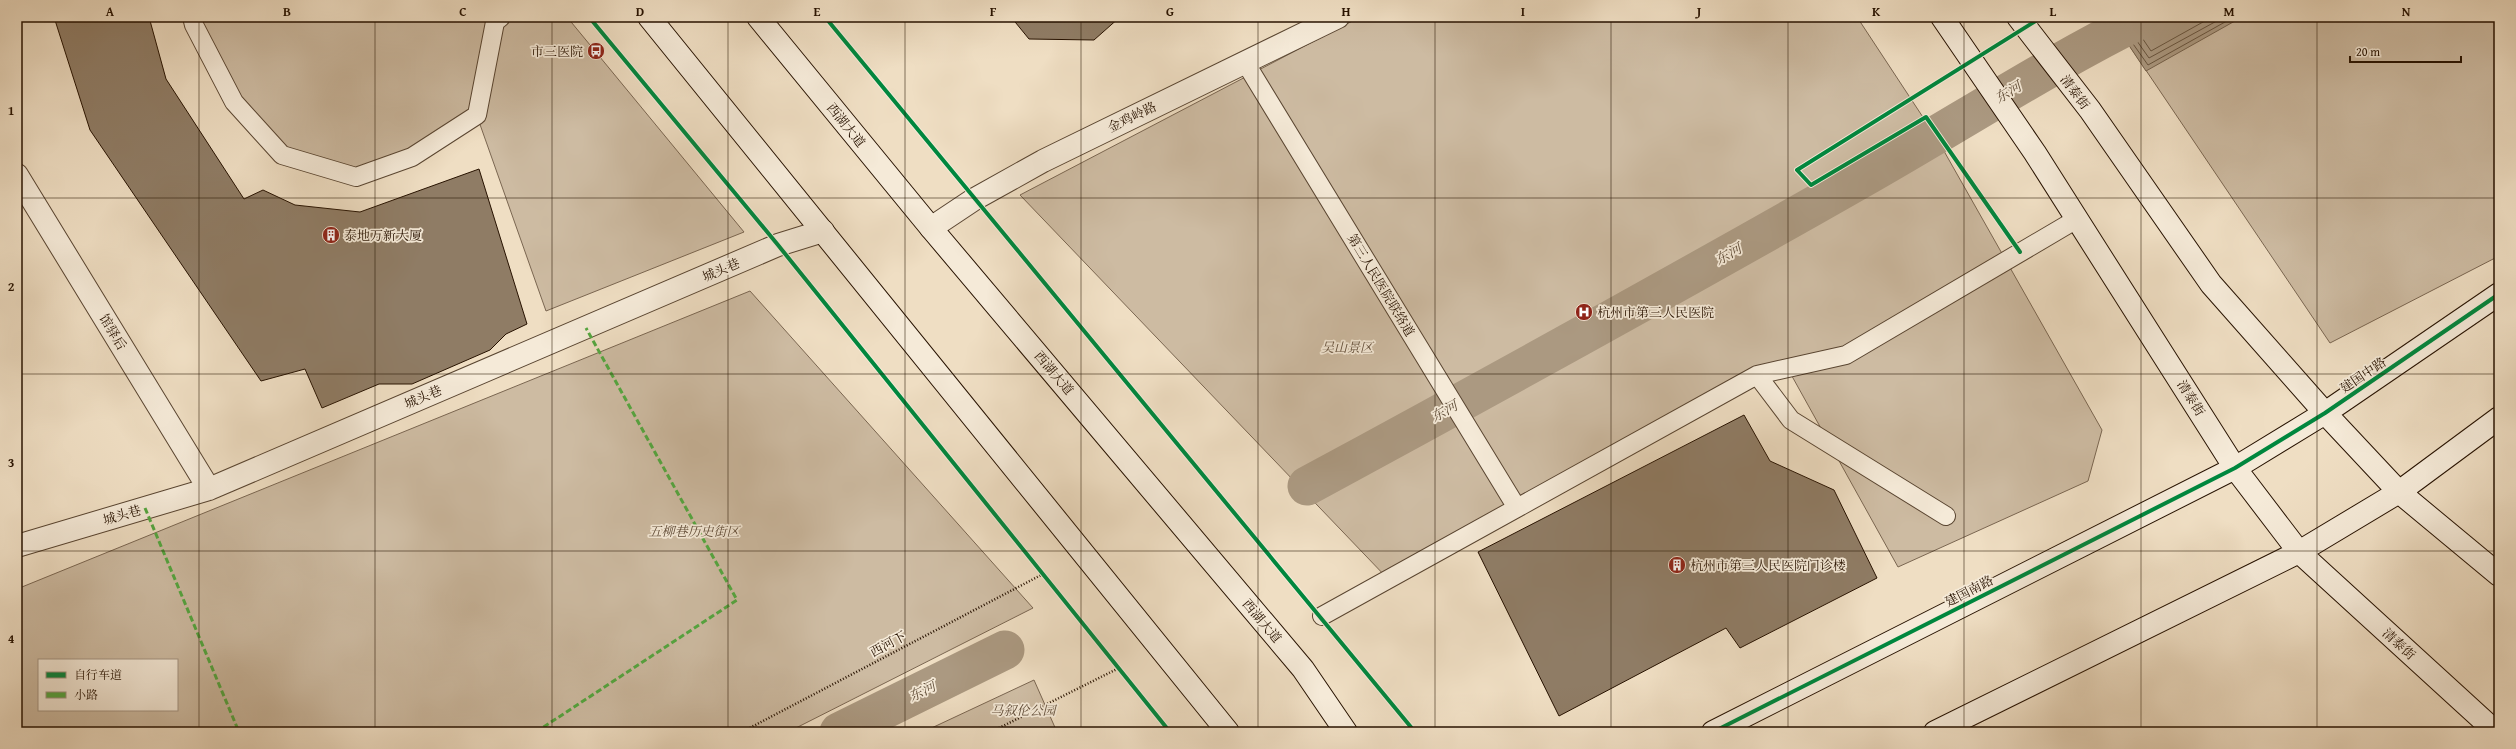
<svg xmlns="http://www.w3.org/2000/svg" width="2516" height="749" viewBox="0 0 2516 749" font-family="'Gentium Book Plus','Noto Serif SC',serif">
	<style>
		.green { fill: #cdbba2; stroke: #7a6651; fill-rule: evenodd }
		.water { fill: #ab9981; stroke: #76634d }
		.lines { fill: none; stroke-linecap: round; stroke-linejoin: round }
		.shore { stroke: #695640; stroke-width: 1 }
		.canal { stroke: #ab9981; stroke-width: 39 }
		.building { fill: #8f7c65; stroke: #271200 }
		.lane-casing { stroke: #594531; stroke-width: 20 }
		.street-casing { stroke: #594531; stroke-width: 24 }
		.secondary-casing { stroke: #271200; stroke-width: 24 }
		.path { stroke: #271200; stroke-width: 2.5; stroke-dasharray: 1 2; stroke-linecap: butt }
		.lane { stroke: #f5ead8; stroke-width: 18 }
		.street { stroke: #f5ead8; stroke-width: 22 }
		.secondary { stroke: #f5ead8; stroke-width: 22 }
		.quiet { stroke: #53a840; stroke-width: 3; stroke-dasharray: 6 3; stroke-linecap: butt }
		.cycleway-casing { stroke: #f5ead8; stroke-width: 6 }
		.cycleway { stroke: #00873e; stroke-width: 4 }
		.grid { fill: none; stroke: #271200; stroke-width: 1; stroke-opacity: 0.55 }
		.labels { text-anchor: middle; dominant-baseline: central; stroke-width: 3.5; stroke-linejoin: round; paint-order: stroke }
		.poi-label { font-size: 13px; fill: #271200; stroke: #f5ead8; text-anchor: start }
		.street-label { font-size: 13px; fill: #271200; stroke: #f5ead8 }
		.park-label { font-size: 13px; font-style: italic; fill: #614d39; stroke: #f5ead8 }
		.water-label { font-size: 14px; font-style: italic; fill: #624f3a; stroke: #f5ead8 }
		.neatline { fill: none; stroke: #271200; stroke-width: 1.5 }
		.grid-label { font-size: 13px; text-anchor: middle; font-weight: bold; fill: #271200 }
	</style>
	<rect width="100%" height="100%" fill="#efdec3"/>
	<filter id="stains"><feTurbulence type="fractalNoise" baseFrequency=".005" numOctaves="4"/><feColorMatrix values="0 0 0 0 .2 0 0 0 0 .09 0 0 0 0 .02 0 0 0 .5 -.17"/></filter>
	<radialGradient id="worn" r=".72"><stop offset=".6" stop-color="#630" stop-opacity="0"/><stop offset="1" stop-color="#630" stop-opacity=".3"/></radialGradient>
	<path class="green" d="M192,17H567L744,232L546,311L477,116L365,174L282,155L234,102Z
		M1360,17H1857L1936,137L2102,430L2088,481L1898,567L1788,369L1388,579L1020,195Z
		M2110,17H2499V256L2330,343Z
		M750,291L1033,608L788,732H17V589ZM39,660H177V710H39Z
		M1034,680L1057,732H923Z"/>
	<path class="water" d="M2110,17H2242L2146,71Z"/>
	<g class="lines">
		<path class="shore" d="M2114,17L2148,65L2234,17
			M2120,17L2149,58L2224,17
			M2128,17L2151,51L2212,17"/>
		<path class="canal" d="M1307,486C1490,387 1671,287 1852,184C1950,129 2044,67 2145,17
			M839,732L1005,650"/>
	</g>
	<path class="building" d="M54,17H149L166,79L244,199L263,190L295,205L360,212L479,169L527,324L506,334L490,350L412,384H379L322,408L305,369L261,381L90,130Z
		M1011,17H1120L1094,40L1029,39Z
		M1744,415L1770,461L1834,490L1877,578L1740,648L1726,628L1559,716L1478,552Z"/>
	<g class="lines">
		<defs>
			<path id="lane" d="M192,17L194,25L234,102L282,155L356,177L412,157L477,115L495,22L501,17
				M1245,62L1517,508
				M1757,375L1791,420L1946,516
				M1322,616L1757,375L1846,355L2077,219"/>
			<path id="street" d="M17,175L209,489
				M931,228L973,200L1043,161L1338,17
				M17,546L209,489L778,245L823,231"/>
			<path id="secondary" d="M649,17L1228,732
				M758,17L931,228L1303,669L1346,732
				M1942,17L2035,153L2235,468L2299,552L2496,732
				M2018,17L2090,110L2211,284L2325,413L2399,492L2499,575
				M1713,732L2235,468L2325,413L2499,294
				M1935,732L2299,552L2399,492L2499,418"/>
		</defs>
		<use href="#lane" class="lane-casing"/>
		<use href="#street" class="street-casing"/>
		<use href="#secondary" class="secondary-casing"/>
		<path class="path" d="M742,732L1043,574
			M991,732L1119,668"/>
		<use href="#lane" class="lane"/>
		<use href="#street" class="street"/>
		<use href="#secondary" class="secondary"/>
		<path class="quiet" d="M145,508L239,732
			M465,732H472
			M536,732L737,600L586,328"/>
		<defs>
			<path id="cycleway" d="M589,17L778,245L1170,732
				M825,17L1415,732
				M2020,252L1926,117L1811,185L1797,170L2042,17
				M1713,732L2235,468L2325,413L2499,294"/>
		</defs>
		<use href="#cycleway" class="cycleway-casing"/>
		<use href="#cycleway" class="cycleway"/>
	</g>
	<path class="grid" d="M199,17V732M375,17V732M552,17V732M728,17V732M905,17V732M1081,17V732M1258,17V732M1435,17V732M1611,17V732M1788,17V732M1964,17V732M2141,17V732M2317,17V732M17,198H2499M17,374H2499M17,551H2499"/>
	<defs>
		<symbol id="bus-disc" viewBox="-11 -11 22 22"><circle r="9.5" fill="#8f2418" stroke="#f5ead8"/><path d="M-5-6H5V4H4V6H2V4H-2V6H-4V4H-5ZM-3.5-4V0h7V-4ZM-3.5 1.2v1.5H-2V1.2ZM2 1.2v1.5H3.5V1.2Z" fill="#fff"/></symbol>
		<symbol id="building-disc" viewBox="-11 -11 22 22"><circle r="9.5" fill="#8f2418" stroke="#f5ead8"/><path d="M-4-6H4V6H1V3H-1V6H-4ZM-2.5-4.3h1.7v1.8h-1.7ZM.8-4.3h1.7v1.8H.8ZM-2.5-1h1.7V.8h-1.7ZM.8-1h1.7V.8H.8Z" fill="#fff"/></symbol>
		<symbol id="hospital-disc" viewBox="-11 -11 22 22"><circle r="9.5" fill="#8f2418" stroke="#f5ead8"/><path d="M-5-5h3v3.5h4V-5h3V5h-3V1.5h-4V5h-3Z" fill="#fff"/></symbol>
	</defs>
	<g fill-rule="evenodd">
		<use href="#bus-disc" x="586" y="41" width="20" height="20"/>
		<use href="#building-disc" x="321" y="225" width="20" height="20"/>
		<use href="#hospital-disc" x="1574" y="302" width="20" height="20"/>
		<use href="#building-disc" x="1667" y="555" width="20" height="20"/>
	</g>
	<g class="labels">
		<g class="poi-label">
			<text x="583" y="51" text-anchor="end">市三医院</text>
			<text x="344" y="235">泰地万新大厦</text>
			<text x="1597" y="312">杭州市第三人民医院</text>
			<text x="1690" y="565">杭州市第三人民医院门诊楼</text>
		</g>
		<g class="street-label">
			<text transform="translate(2075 92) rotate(53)">清泰街</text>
			<text transform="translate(1132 117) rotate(-26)">金鸡岭路</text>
			<text transform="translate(846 125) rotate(51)">西湖大道</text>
			<text transform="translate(721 270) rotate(-23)">城头巷</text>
			<text transform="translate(1381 285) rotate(59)">第三人民医院联络道</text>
			<text transform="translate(113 332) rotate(59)">馆驿后</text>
			<text transform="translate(1054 373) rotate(50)">西湖大道</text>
			<text transform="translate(2363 375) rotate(-34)">建国中路</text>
			<text transform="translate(423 397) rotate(-23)">城头巷</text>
			<text transform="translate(2191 398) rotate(58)">清泰街</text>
			<text transform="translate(122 515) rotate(-16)">城头巷</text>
			<text transform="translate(1969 591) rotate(-27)">建国南路</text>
			<text transform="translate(1262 621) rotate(50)">西湖大道</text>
			<text transform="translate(888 644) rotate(-28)">西河下</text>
			<text transform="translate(2399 644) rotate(42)">清泰街</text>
		</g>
		<g class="park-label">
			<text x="1347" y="347">吴山景区</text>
			<text x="694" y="531">五柳巷历史街区</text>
			<text x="1023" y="710">马叙伦公园</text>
		</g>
		<g class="water-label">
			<text transform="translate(2008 92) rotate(-31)">东河</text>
			<text transform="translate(1728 254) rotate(-29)">东河</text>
			<text transform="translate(1444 411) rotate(-29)">东河</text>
			<text transform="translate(922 691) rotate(-26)">东河</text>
		</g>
	</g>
	<rect width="2516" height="749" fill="none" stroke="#efdec3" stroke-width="44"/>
	<rect x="38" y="659" width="140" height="52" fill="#f5ead8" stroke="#a39482"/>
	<rect x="46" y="672" width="20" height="6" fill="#00873e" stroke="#a39482"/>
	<text x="74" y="679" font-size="12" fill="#271200">自行车道</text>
	<rect x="46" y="692" width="20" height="6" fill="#53a840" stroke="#a39482"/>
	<text x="74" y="699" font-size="12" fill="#271200">小路</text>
	<path d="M2350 56v6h111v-6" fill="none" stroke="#271200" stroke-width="2"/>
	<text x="2356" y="56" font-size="12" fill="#271200" stroke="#f5ead8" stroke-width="3" paint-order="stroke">20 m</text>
	<rect x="22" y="22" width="2472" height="705" class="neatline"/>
	<g class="grid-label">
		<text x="110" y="16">A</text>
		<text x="287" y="16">B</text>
		<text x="463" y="16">C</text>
		<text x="640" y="16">D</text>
		<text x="817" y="16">E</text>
		<text x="993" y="16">F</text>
		<text x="1170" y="16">G</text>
		<text x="1346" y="16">H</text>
		<text x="1523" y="16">I</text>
		<text x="1699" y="16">J</text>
		<text x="1876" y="16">K</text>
		<text x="2053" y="16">L</text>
		<text x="2229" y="16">M</text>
		<text x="2406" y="16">N</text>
		<text x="11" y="115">1</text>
		<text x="11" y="291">2</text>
		<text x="11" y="467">3</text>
		<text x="11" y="643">4</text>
	</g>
	<rect width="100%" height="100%" filter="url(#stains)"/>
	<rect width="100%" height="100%" fill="url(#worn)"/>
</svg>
